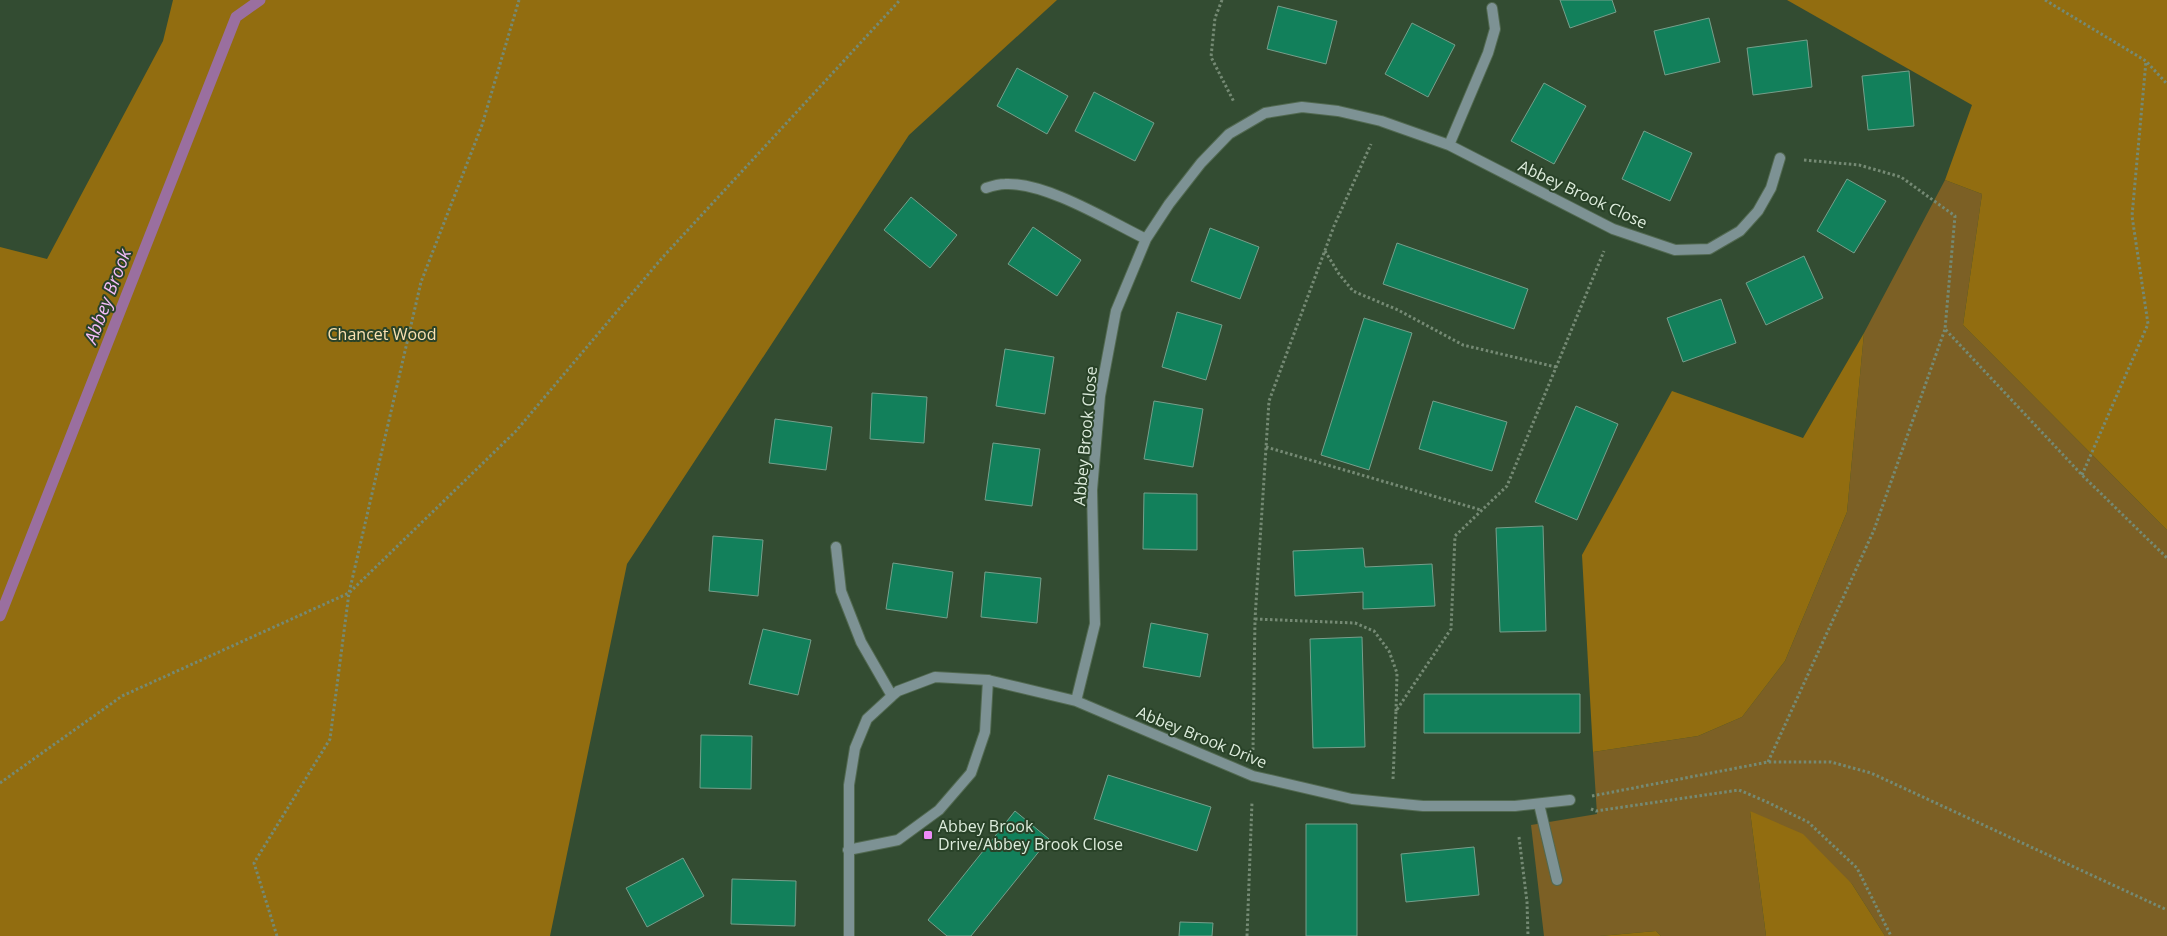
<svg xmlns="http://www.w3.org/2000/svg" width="2167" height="936" viewBox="0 0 2167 936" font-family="'Open Sans',sans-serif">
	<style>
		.green { fill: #7c6025 }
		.forest { fill: #926d10 }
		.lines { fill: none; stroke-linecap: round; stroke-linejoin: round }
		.stream { stroke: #9a6f9f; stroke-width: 11 }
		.building { fill: #12805b; stroke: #769f8b }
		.lane-casing { stroke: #526951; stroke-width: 12 }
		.street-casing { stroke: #526951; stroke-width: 12 }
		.path { stroke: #758a74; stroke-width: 3; stroke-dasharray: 2.5 2.5; stroke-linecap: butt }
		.lane { stroke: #7d9294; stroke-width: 10 }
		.street { stroke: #7d9294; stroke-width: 10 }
		.poi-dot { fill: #ee8cf8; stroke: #294228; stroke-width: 2 }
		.labels { text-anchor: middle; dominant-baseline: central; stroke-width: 4; stroke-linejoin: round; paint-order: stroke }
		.street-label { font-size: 16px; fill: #ddecdc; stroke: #294228 }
		.park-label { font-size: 16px; fill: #fae1b2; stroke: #294228 }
		.poi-label { font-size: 16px; fill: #ddecdc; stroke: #294228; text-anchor: start }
		.water-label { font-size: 18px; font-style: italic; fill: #f4bdf9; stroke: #294228 }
	</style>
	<rect width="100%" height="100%" fill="#334c32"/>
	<path class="green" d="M1945,180L1982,194L1963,325L2167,530V936H1885L1852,884L1750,811L1766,936H1661L1656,931L1600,936H1544L1531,825L1597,814L1593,752L1698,736L1742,717L1785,661L1847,512L1864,333Z"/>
	<path class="forest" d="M173,0H1057L909,135L627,564L550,936H0V247L47,259L163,41Z
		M1787,0H2167V530L1963,325L1982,194L1945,180L1972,105Z
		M1864,333L1847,512L1785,661L1742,717L1698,736L1593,752L1582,555L1672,391L1803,438Z
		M1750,811L1803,834L1852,884L1885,936H1766Z
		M1656,931L1661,936H1600Z"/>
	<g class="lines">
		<path class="stream" d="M0,616L236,17L260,0"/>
	</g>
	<path class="building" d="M1560,0H1612L1616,12L1570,28Z
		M1278,6L1337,21L1326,64L1267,49Z
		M1709,18L1720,62L1665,75L1654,31Z
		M1412,23L1455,45L1428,97L1385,74Z
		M1807,40L1812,87L1753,95L1747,48Z
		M1017,68L1068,96L1047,134L997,106Z
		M1909,71L1914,126L1868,130L1862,76Z
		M1544,83L1586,106L1554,164L1511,141Z
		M1094,92L1154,123L1135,161L1075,131Z
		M1644,131L1692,153L1670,201L1622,179Z
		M1847,179L1886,201L1854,253L1817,231Z
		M911,197L957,235L930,268L884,230Z
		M1033,227L1081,260L1057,296L1008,264Z
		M1210,228L1259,247L1240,299L1191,281Z
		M1397,243L1528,289L1514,329L1383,284Z
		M1804,256L1823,298L1766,325L1746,283Z
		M1721,299L1736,343L1683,362L1667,318Z
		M1177,312L1222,325L1206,380L1162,367Z
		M1364,318L1412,333L1369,470L1321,455Z
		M1005,349L1054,357L1045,414L996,406Z
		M872,393L927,397L924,443L870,439Z
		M1154,401L1203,409L1193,467L1144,459Z
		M1433,401L1507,422L1492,471L1419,449Z
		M1576,406L1618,424L1577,520L1535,502Z
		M775,419L832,427L826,470L769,463Z
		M993,443L1040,449L1032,506L985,500Z
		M1144,493L1197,494V550L1143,549Z
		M1543,526L1546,631L1500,632L1496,528Z
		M713,536L763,540L758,596L709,591Z
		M1363,548L1365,567L1432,564L1435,606L1363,609V592L1295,596L1293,551Z
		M893,563L953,572L947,618L886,609Z
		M985,572L1041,578L1037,623L981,617Z
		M1151,623L1208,634L1200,677L1143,667Z
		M763,629L811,640L798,695L749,684Z
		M1362,637L1365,747L1313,748L1310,639Z
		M1424,694H1580V733H1424Z
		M701,735L752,736L751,789L700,788Z
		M1108,775L1211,807L1197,851L1094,819Z
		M1015,811L1049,839L971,936H947L928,920Z
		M1306,824H1357V936H1306Z
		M1474,847L1479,895L1406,902L1401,854Z
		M683,858L704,896L647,927L626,888Z
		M732,879L796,881L795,926L731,924Z
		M1180,922L1213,923L1212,936H1179Z"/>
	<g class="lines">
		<defs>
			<path id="lane" d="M1539,804L1557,880
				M848,850L898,840L939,810L971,773L985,732L988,680"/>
			<path id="street" d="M1449,145L1488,53L1495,29L1492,8
				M986,188C992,186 999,184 1005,184C1046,182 1109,221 1146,239
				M836,547L841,591L861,642L892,696
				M1076,701L1095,624L1092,490L1100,396L1116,311L1146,239L1169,204L1201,163L1229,134L1265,113L1302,107L1338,111L1381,121L1449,145L1613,229L1675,250L1709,249L1740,231L1758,211L1771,188L1780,158
				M849,936V785L855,748L867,719L892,696L898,691L935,677L988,680L1076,701L1253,776L1352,799L1423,806H1515L1570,800"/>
		</defs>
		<use href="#lane" class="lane-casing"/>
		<use href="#street" class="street-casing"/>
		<path class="path" d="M1222,0L1215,18L1211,57L1234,102
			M2045,0L2146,61L2167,84
			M1804,160L1859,165L1901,177L1955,216L1945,329L2082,475L2167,558
			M1325,251L1339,274L1353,291L1398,310L1463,345L1556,367
			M1266,447L1481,510
			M2082,475L2148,324L2132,216L2146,61
			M1255,619L1355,623L1374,631L1389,651L1397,673L1396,711
			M1253,750L1255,619L1269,401L1334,226L1371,144
			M1768,762L1874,530L1945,329
			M1393,779L1396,711L1451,629L1455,536L1507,486L1604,251
			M0,783L122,696L349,593L516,431L662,258L900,0
			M1592,796L1768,762H1831L1871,773L2167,910
			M1591,809L1596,811L1739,790L1765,801L1808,822L1857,868L1891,936
			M1519,837L1527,902L1528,936
			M277,936L254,863L330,739L349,593L421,282L482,125L519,0
			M1247,936L1252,802"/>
		<use href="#lane" class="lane"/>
		<use href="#street" class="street"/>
	</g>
	<rect class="poi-dot" x="923" y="830" width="10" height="10" rx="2.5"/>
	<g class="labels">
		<g class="street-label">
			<text transform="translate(1583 194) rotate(25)">Abbey Brook Close</text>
			<text transform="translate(1085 436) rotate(-85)">Abbey Brook Close</text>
			<text transform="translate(1202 737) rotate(22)">Abbey Brook Drive</text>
		</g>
		<g class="park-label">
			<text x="382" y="334">Chancet Wood</text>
		</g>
		<g class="poi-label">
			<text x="938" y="826">Abbey Brook<tspan x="938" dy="18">Drive/Abbey Brook Close</tspan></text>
		</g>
		<g class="water-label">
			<text transform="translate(107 296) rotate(-69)">Abbey Brook</text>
		</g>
	</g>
</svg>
